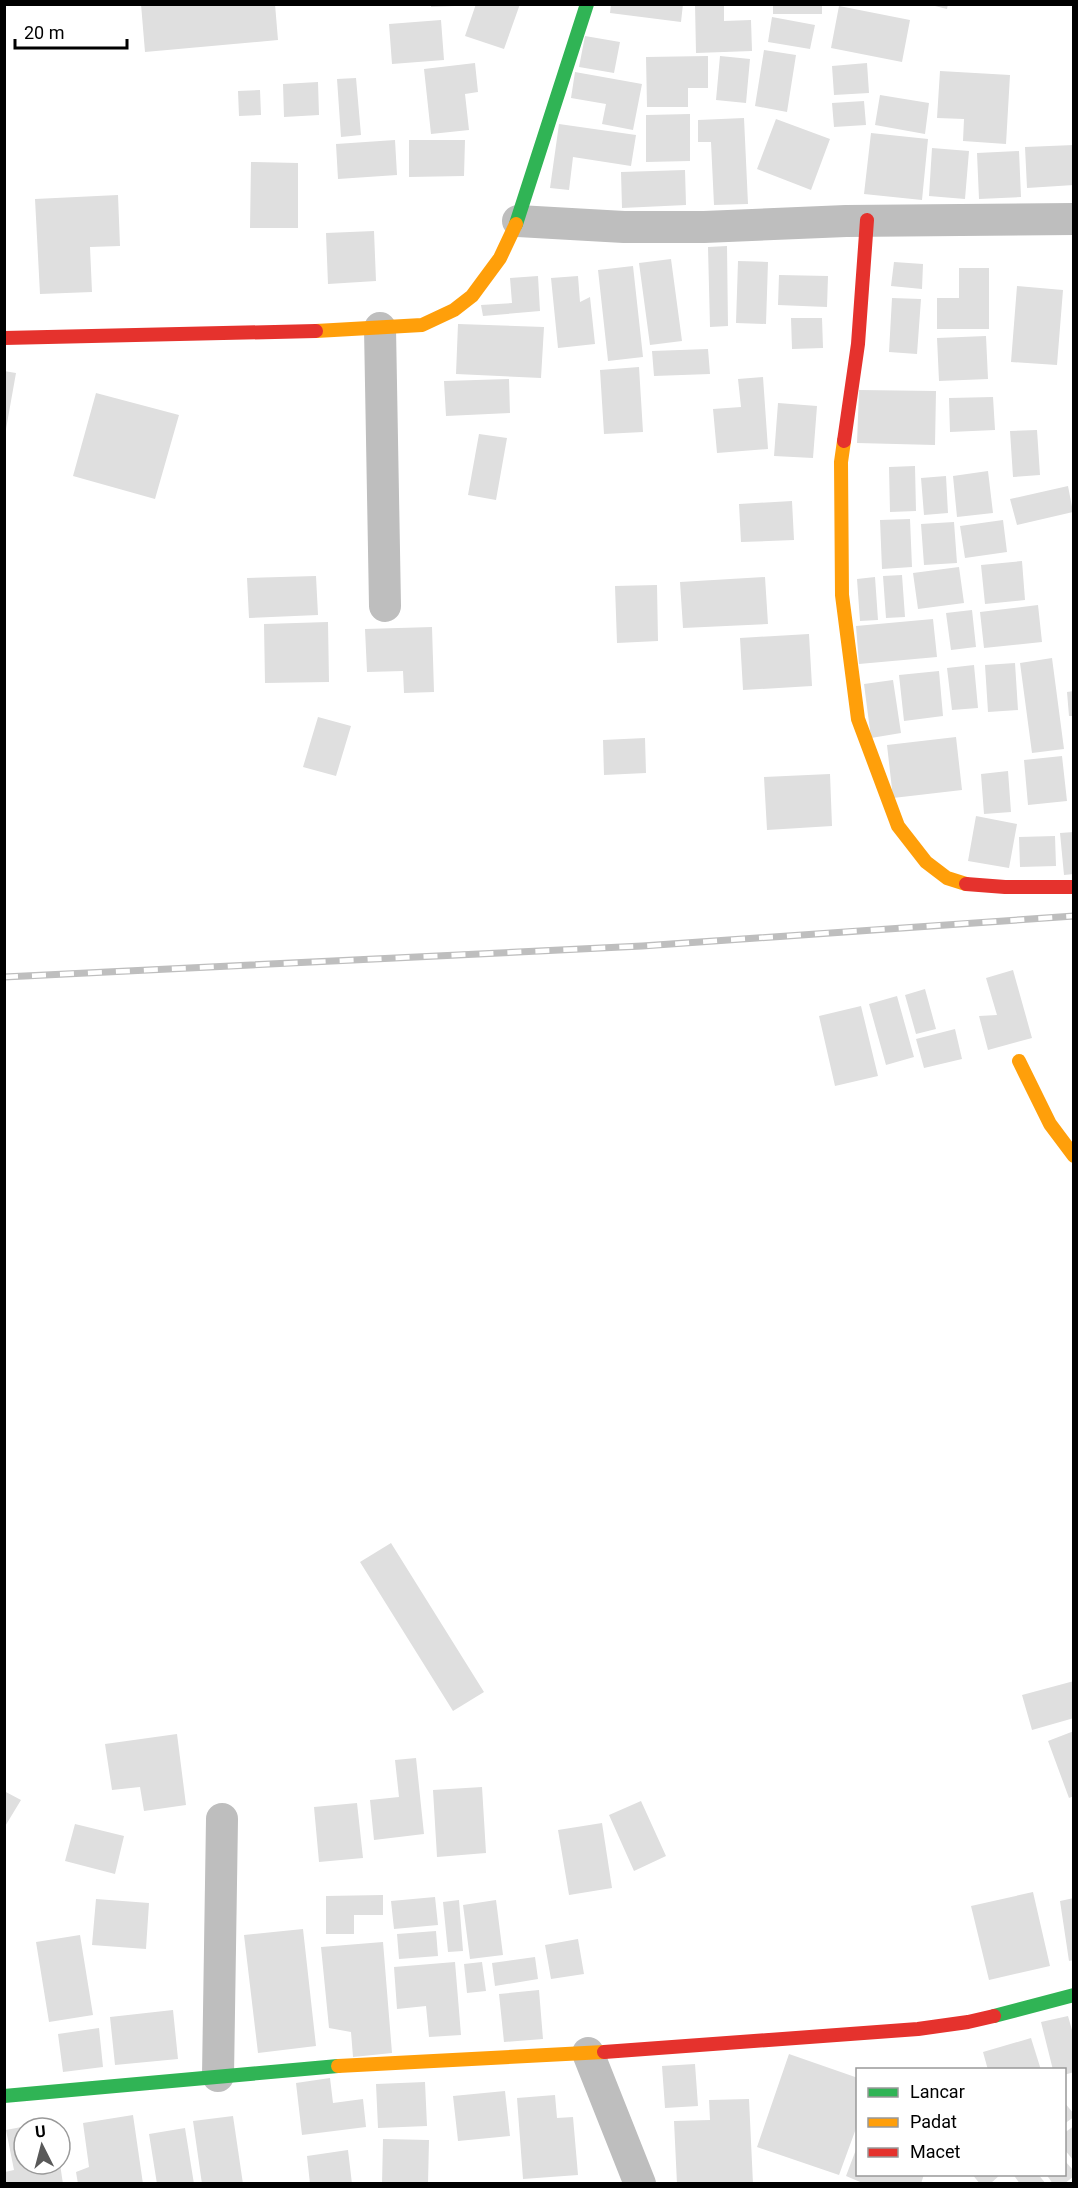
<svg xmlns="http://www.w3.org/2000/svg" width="1078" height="2188" viewBox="0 0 1078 2188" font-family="Roboto,sans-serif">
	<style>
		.building { fill: #dfdfdf }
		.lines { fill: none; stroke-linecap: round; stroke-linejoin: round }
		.street { stroke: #bebebe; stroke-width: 32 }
		.fast { stroke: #30b455; stroke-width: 14 }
		.slow { stroke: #ff9f0a; stroke-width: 14 }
		.jam { stroke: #e5322d; stroke-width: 14 }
		.rail-casing { stroke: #bebebe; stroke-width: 7 }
		.rail { stroke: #fff; stroke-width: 4.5; stroke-dasharray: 14; stroke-linecap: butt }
	</style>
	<rect width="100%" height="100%" fill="#fff"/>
	<path class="building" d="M141,4H275L278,40L145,52Z
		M431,4H455V6L431,7Z
		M476,4H520L504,49L465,36Z
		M611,4H683L681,22L610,13Z
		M695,4H724V21L751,20L752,51L696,53Z
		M773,4H822V14H773Z
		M927,4H948L947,9Z
		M839,6L910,20L902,62L831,48Z
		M772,17L815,25L810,49L768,42Z
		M441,20L444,60L392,64L389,24Z
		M585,36L620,42L614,73L579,67Z
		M764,50L796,55L787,112L755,106Z
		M708,56V88H688V107H647L646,57Z
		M720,56L750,59L746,103L716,100Z
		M475,63L478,92L465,94L469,130L431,134L424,69Z
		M867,63L869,93L834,95L832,66Z
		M940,71L1010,75L1006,144L963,141L964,119L937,118Z
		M575,72L642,84L633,130L602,124L606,104L571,98Z
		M356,78L361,135L341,137L337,79Z
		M318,82L319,115L284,117L283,84Z
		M260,90L261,115L239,116L238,91Z
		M880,95L929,103L925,134L875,125Z
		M864,101L866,125L834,127L832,103Z
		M690,114V161L646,162V115Z
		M744,118L748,204L714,205L711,142H698V120Z
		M776,119L830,139L811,190L757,169Z
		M559,124L636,135L631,166L573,157L569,190L550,188Z
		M871,133L928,139L922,200L864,194Z
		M395,140L397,175L338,179L336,144Z
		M409,140H465L464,176L409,177Z
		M1074,145V185L1027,188L1025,147Z
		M932,148L969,151L965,199L929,196Z
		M1019,151L1021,197L979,199L977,153Z
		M251,162L298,163V228H250Z
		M685,170L686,205L622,208L621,172Z
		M118,195L120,246L90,247L92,292L40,294L35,199Z
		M374,231L376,281L328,284L326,233Z
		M727,246L728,326L710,327L708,247Z
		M671,259L682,341L650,345L639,263Z
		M738,261L768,262L766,324L736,323Z
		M894,262L923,264L922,289L891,286Z
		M633,266L643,357L608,361L598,270Z
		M959,268H989V329H937V298H959Z
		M779,275L828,276L827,307L778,305Z
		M538,276L540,311L483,316L481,305L512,303L510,278Z
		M578,276L580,302L590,297L595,344L558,348L551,278Z
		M1017,286L1063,290L1057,365L1011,362Z
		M892,298L921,299L917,354L889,352Z
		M791,318H822L823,348L792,349Z
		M458,324L544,327L541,378L456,374Z
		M986,336L988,379L939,381L937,338Z
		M708,349L710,374L654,376L652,351Z
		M639,367L643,432L604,434L600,370Z
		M4,371L16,373L6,429H4Z
		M763,377L768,449L717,453L713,409L741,407L738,379Z
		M509,379L510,413L446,416L444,381Z
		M859,390L936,391L935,445L857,443Z
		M96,393L179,415L155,499L73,476Z
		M993,397L995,430L950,432L949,398Z
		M778,403L817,406L813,458L774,456Z
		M1037,430L1040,475L1013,477L1010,431Z
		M479,434L507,438L496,500L468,495Z
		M915,466L916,511L890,512L889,467Z
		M988,471L993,513L957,517L953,476Z
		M946,476L948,513L924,515L921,478Z
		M1068,486L1073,512L1017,525L1010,499Z
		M792,501L794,540L741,542L739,504Z
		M910,519L912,567L882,569L880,520Z
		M1003,520L1007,552L965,558L960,526Z
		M954,522L957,563L924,565L921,524Z
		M1022,561L1025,600L985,604L981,565Z
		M959,567L964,603L918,609L913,573Z
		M902,575L905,617L886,618L883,576Z
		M316,576L318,615L249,618L247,578Z
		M765,577L768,624L683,628L680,582Z
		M875,577L878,620L860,621L857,579Z
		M657,585L658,641L617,643L615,586Z
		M1038,605L1042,642L984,648L980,612Z
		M972,610L976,647L951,650L946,613Z
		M933,619L937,657L859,664L856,626Z
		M328,622L329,682L265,683L264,624Z
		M432,627L434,692L404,693L403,671L367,672L365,629Z
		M809,634L812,686L743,690L740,638Z
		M1052,658L1064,749L1032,753L1020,663Z
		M1015,663L1018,710L988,712L985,665Z
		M974,665L978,708L952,710L947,668Z
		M939,671L943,716L904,721L899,675Z
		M893,680L901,733L871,738L864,684Z
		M1074,691V716H1069L1067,692Z
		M318,717L351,726L336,776L303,767Z
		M956,737L962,790L893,798L887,745Z
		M645,738L646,773L604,775L603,740Z
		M1062,756L1067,801L1028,805L1024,760Z
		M1008,771L1011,812L984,814L981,774Z
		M830,774L832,826L767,830L764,777Z
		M976,816L1017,824L1009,868L968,861Z
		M1074,832V874L1064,875L1060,833Z
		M1055,836L1056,866L1020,867L1019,837Z
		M1013,970L1032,1038L988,1050L979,1016L997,1015L986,978Z
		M925,989L936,1029L916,1034L905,995Z
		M897,996L914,1057L886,1065L869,1004Z
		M861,1006L878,1076L835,1086L819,1016Z
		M955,1029L962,1059L924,1068L916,1039Z
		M391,1543L484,1692L453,1711L360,1562Z
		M1074,1681V1718L1032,1730L1022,1695Z
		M1074,1731V1796L1069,1798L1048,1741Z
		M177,1734L186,1805L144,1811L140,1787L112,1790L105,1744Z
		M416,1758L424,1834L374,1840L370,1800L399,1797L395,1760Z
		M482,1787L486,1853L437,1857L433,1790Z
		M4,1791L21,1800L4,1828Z
		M641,1801L666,1856L634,1871L609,1815Z
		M357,1803L363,1858L319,1862L314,1807Z
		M602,1823L612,1888L569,1895L558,1830Z
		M75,1824L124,1836L115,1874L65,1861Z
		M1033,1892L1050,1966L989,1980L971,1906Z
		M383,1895V1915H354V1934H326V1896Z
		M435,1897L438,1925L394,1929L391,1901Z
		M1074,1898V1960L1069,1961L1060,1901Z
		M96,1899L149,1903L146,1949L92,1945Z
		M459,1900L463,1951L448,1952L443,1902Z
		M496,1900L503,1955L470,1959L463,1905Z
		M303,1929L316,2046L258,2053L244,1935Z
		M436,1931L438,1956L399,1959L397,1934Z
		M80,1935L93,2015L49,2022L36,1942Z
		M578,1939L584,1974L551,1979L545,1945Z
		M383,1942L392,2053L353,2057L351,2032L329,2028L321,1947Z
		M535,1957L538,1979L495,1986L492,1963Z
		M455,1962L461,2035L429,2037L426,2006L397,2009L394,1967Z
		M482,1962L486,1991L467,1993L464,1964Z
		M539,1990L543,2039L504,2042L499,1994Z
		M173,2010L178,2059L115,2065L110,2017Z
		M1068,2016L1074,2037V2072L1064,2075V2070H1053L1041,2022Z
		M99,2028L103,2067L63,2072L58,2034Z
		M1031,2038L1041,2070H988L983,2052Z
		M789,2054L858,2078V2123L839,2175L757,2147Z
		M695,2064L698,2106L665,2108L662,2066Z
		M330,2078L333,2103L363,2099L366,2127L302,2135L296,2083Z
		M425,2082L427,2126L378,2128L376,2084Z
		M505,2091L510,2136L458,2141L453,2096Z
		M555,2095L557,2118L573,2117L578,2175L523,2179L517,2098Z
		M749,2099L753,2184H677L674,2121L710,2120L709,2100Z
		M1064,2102L1074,2114V2117L1064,2124Z
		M133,2115L143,2184H78L76,2172L89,2167L83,2123Z
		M233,2116L243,2184H202L193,2121Z
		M52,2121L53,2128H24V2164H60L63,2184H5V2172L14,2170L6,2130Z
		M1074,2126V2161L1064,2149V2133Z
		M185,2128L194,2184H157L149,2134Z
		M383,2139L429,2140L428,2184H382Z
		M857,2147L858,2174H924L921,2184H865L846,2176Z
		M348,2150L352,2184H310L307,2156Z
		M1064,2160L1074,2171V2176L1064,2184H1053L1046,2174H1064Z
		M972,2174H1001L990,2184H980Z
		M1013,2174H1038L1046,2184H1020Z"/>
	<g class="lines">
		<path class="street" d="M518,221L624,227H704L846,221L1074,219
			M380,328L385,606
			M588,2053L640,2184
			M218,2076L222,1819"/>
		<path class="fast" d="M516,224L587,4
			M994,2016L1074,1995
			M4,2096L338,2066"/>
		<path class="slow" d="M316,331L422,325L454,310L472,296L500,258L516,224
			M844,441L841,462L842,595L858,719L898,826L926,862L947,878L966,884
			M1019,1061L1050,1124L1074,1156
			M338,2066L604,2052"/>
		<path class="jam" d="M4,338L316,331
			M844,441L858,344L867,220
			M966,884L1005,887H1074
			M604,2052L918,2029L968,2022L994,2016"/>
		<defs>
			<path id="rail" d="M4,977L642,946L1074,916"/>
		</defs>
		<use href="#rail" class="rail-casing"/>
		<use href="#rail" class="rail"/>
	</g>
	<rect width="1078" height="2188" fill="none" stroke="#000000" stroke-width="12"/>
	<rect x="856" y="2068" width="210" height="108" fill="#ffffff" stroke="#999999" stroke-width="1.5"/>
	<rect x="868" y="2088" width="30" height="9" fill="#30b455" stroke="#999999" stroke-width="1.5"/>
	<text x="910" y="2098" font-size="18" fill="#000000">Lancar</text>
	<rect x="868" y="2118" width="30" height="9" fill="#ff9f0a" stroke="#999999" stroke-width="1.5"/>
	<text x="910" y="2128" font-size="18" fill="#000000">Padat</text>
	<rect x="868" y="2148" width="30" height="9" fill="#e5322d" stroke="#999999" stroke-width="1.5"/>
	<text x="910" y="2158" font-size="18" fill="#000000">Macet</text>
	<g transform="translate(42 2146) rotate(354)"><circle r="28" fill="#ffffff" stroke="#999999" stroke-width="1.5"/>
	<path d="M0-4.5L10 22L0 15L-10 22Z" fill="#595959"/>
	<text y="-9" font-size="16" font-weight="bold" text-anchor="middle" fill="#000000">U</text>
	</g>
	<path d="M15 39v9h112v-9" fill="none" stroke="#000000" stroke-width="3"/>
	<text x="24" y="39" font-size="18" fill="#000000" stroke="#ffffff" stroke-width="4.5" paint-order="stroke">20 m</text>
</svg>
